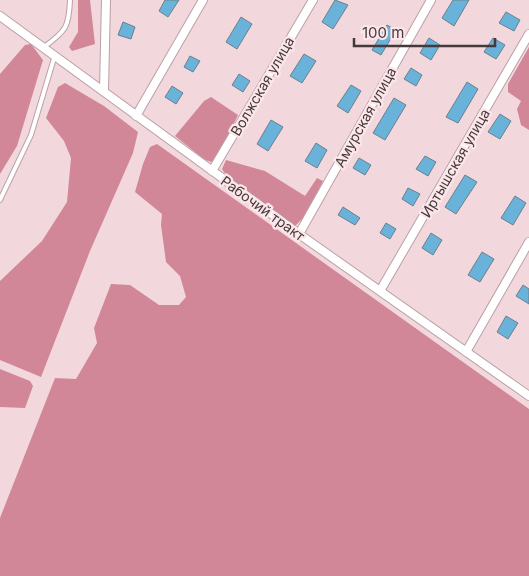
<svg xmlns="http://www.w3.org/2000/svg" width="529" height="576" viewBox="0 0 529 576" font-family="Inter,sans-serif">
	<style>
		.forest { fill: #d18797 }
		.building { fill: #69b2d9; stroke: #6c808c }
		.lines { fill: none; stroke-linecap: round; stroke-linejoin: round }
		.lane-casing { stroke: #baa1a6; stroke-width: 6 }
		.street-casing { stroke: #baa1a6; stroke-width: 10 }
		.lane { stroke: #fff; stroke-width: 4 }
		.street { stroke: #fff; stroke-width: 8 }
		.labels { text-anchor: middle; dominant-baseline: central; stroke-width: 4.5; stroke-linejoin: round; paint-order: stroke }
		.street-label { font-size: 14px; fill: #443a3c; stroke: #fce6ea }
	</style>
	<rect width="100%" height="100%" fill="#f2d8dc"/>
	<path class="forest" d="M78,0H90L95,44L72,51L69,47L78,32Z
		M31,44L43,60L17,146L0,174V74L25,45Z
		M529,47V130L521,125L517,109L521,101L508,92V84Z
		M65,83L104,106L138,132L133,153L90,251L41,377L0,360V281L42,241L67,202L71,158L64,141L46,118L58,87Z
		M211,97L238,115L222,148L212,162L205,160L175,136L204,101Z
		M157,144L529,409V576H0V518L55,378L76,379L97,343L94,328L111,284L130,285L159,305H179L186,297L180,276L166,262L161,225L162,214L135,192L143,164L150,147Z
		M226,160L265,171L305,196L317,178L323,181L306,215L295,226L226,175L222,169Z
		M0,369L30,381L33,386L25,408L0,407Z"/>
	<path class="building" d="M165,0H179L168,17L159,11Z
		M335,0L348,5L333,29L322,22Z
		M453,0H469L454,26L442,18Z
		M506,12L520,20L514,31L499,23Z
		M241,17L252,24L237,49L226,42Z
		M123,22L135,27L131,39L118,35Z
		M387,25L396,30L381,55L372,50Z
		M429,38L440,45L431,60L420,53Z
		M493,38L505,45L496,59L484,52Z
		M304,54L316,61L302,83L290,76Z
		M190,56L200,61L193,72L184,67Z
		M411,68L422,75L416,86L404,79Z
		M239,74L250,81L243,92L232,85Z
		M467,82L478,89L458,123L446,117Z
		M351,85L361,91L348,113L337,106Z
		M172,86L183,93L176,104L165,97Z
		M394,98L406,105L385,140L373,133Z
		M500,114L511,121L500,139L488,132Z
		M271,120L283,127L268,151L257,144Z
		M316,143L327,150L317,168L305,161Z
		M425,156L436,162L428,176L416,169Z
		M359,158L371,165L365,175L353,168Z
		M465,175L477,182L456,214L445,207Z
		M408,188L420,194L413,206L402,199Z
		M515,196L526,203L513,225L501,218Z
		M343,207L360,218L355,225L338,215Z
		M386,223L396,229L390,239L380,233Z
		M431,233L442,240L433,255L422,248Z
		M482,252L494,259L480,282L468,275Z
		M523,285L529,289V304L516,296Z
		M506,316L518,323L508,339L497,332Z"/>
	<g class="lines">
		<defs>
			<path id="lane" d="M44,47C66,31 69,27 70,0
				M0,200L31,135L55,55"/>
			<path id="street" d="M0,16L299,234L529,396
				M104,90L106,0
				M136,116L203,0
				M212,171L313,0
				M299,234L431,0
				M380,291L529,34
				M466,352L529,242"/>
		</defs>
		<use href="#lane" class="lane-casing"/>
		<use href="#street" class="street-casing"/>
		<use href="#lane" class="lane"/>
		<use href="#street" class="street"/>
	</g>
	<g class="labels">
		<g class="street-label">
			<text transform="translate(262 86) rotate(-60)">Волжская улица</text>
			<text transform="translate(365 117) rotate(-61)">Амурская улица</text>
			<text transform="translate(455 163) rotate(-60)">Иртышская улица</text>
			<text transform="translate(263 208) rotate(36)">Рабочий тракт</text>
		</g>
	</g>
	<path d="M354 38v8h141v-8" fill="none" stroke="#443a3c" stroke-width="2.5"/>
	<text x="362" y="38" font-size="15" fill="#443a3c" stroke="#fce6ea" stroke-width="4" paint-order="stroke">100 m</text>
</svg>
